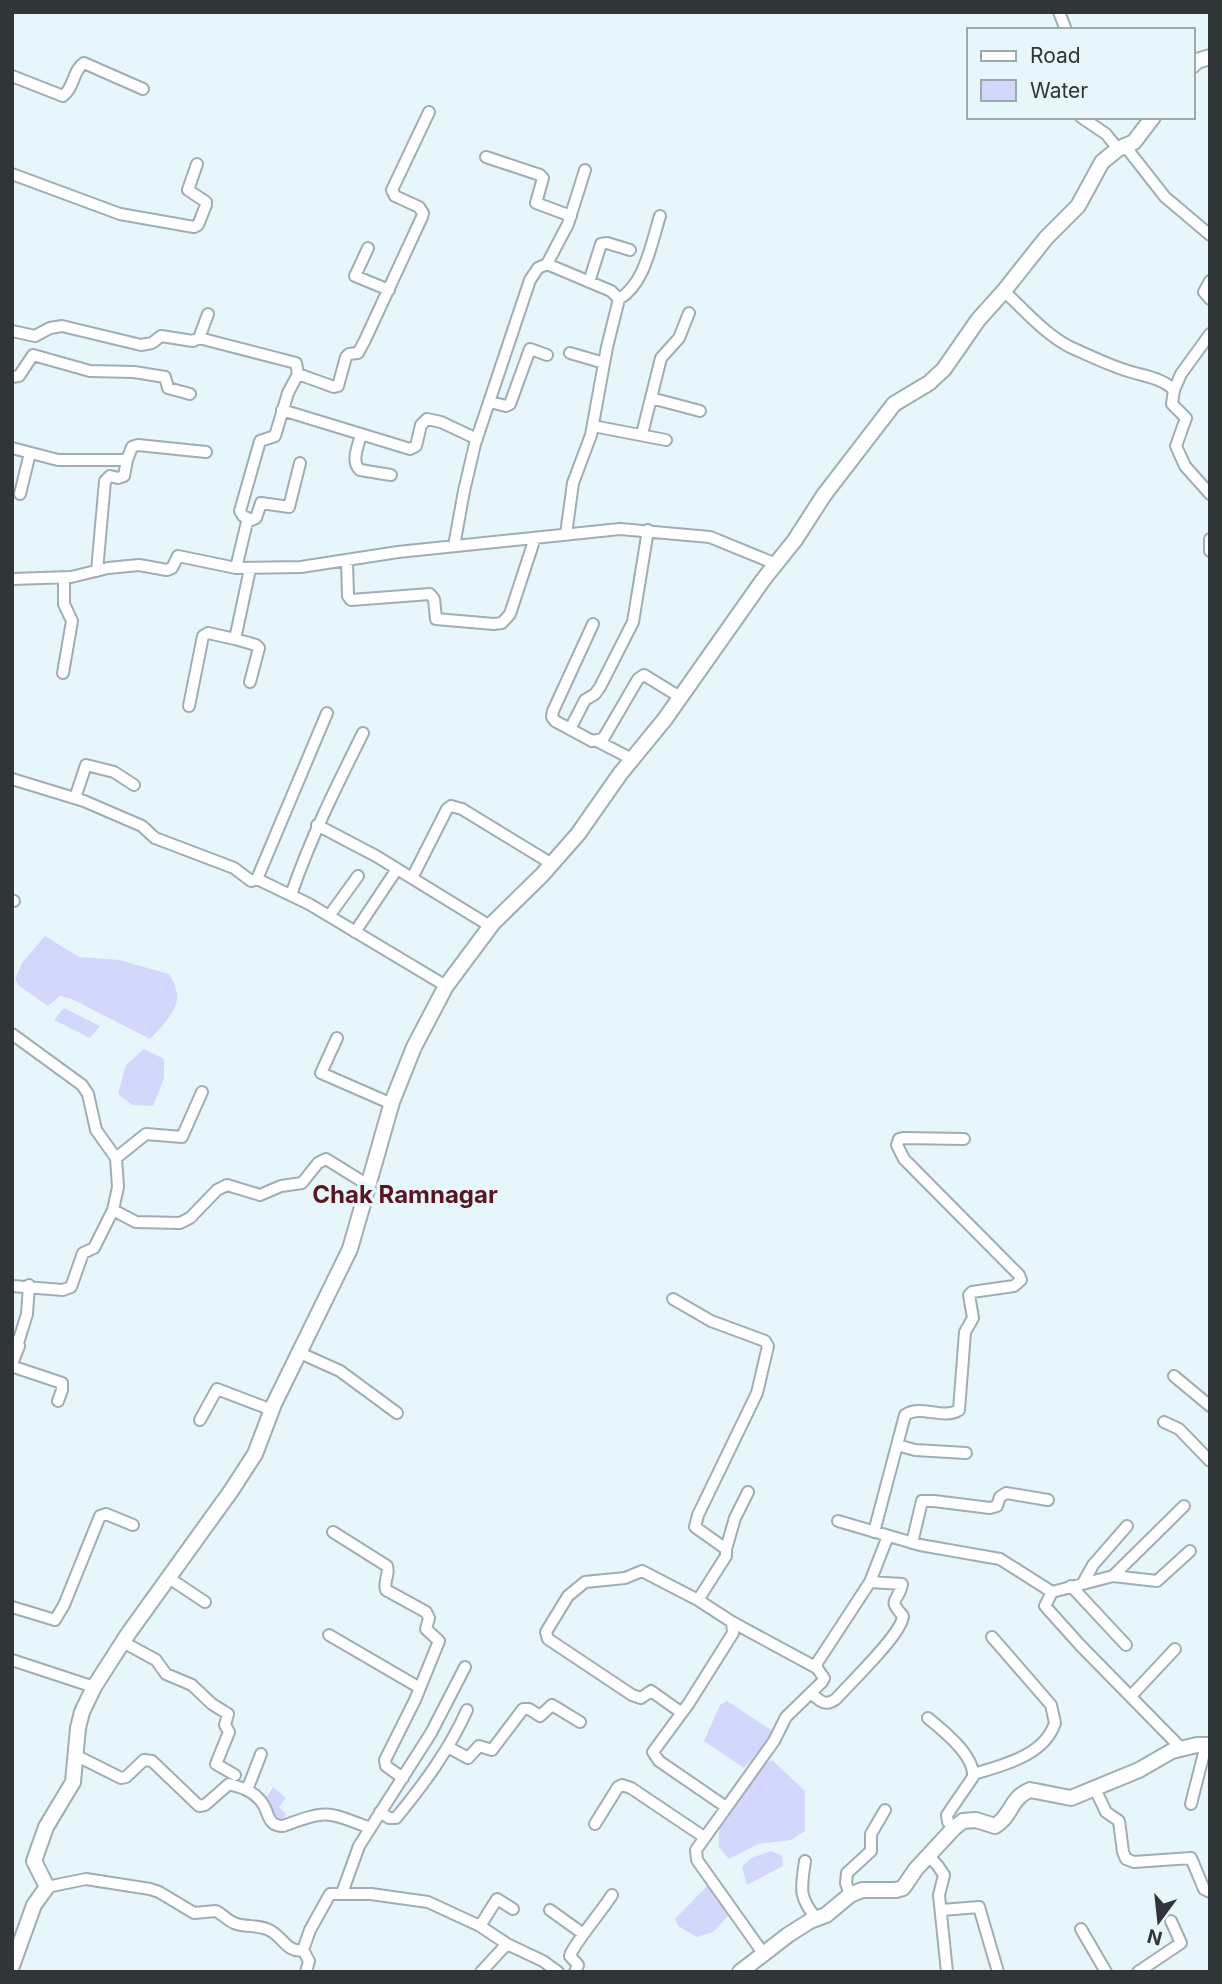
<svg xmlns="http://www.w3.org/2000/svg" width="1222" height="1984" viewBox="0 0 1222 1984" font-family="Inter,sans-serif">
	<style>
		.water { fill: #d4d7fc }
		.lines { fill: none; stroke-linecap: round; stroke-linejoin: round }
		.street-casing { stroke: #a0aeb4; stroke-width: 14 }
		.secondary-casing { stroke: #a0aeb4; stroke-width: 18 }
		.street { stroke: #fff; stroke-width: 10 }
		.secondary { stroke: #fff; stroke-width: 14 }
		.labels { text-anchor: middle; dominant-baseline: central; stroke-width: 7; stroke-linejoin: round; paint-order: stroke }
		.district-label { font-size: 24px; font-weight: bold; fill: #5a1521; stroke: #e6f6fb }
	</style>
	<rect width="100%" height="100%" fill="#e6f6fb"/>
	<path class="water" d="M45,936L79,957L119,960L169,974C188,1003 170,1017 150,1039L72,999L60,996L48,1006L19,986L15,979L22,963Z
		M64,1008L100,1026L90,1038L54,1020Z
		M144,1049L164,1059V1078L153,1106L132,1105L118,1094L126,1065Z
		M727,1701L774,1732L744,1768L704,1741L720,1705Z
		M772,1760L805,1791V1831L791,1840L758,1844L729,1859L719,1847V1817L759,1766Z
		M273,1787L286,1798L279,1807L286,1814L281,1825L272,1821L271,1807L264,1802Z
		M771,1851L782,1856L783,1866L747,1885L742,1867L751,1858Z
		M709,1884L728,1916L713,1932L697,1937L678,1926L675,1919Z"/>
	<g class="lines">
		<defs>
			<path id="street" d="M1059,12L1066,30
				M12,76L63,96C74,88 73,70 84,63L143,89
				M1081,117L1106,134L1118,149
				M1125,146L1165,197L1210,235
				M486,157L540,175L543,178L536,203L571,216
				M12,174L120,214L194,227L198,225L206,205V202L188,190L197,164
				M368,248L355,276L389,290
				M1210,281L1204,292L1210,299
				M589,282L601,244L607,243L630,250
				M1004,291C1024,310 1045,334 1070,347C1088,355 1106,364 1125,370C1142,376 1161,377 1174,390L1172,404L1186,418L1176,446L1185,466L1210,494
				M619,299C645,284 651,244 660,216
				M12,331L35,336L50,328L62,326L141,345L152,343L161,336L193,341L199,338L208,314
				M199,338L296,363L298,374
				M570,353L604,363
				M12,377L19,376L33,355L90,371L134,372L165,377L168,388L190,394
				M1174,390L1181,374L1210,334
				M651,398L700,411
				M490,402L506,406L510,404L530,349L547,355
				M282,410L410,449L416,446L421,425L427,419L441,422L477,439
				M593,426L666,440
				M361,434C359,445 350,461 360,470L391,475
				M642,434L661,358L679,338L689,313
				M12,448L58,460H127L132,447L138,445L206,452
				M20,494L30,453
				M250,519L243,516L240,511L260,441L275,436L288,393L298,374L334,387L338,386L346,357L349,354L358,353L365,340L422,217L423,213L419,207L395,196L392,190L429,112
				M566,534L573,483L591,435L607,347L619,299L611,291L547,264L568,224L585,170
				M1210,539V551
				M454,546L464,491L475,444L530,280L538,268L547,264
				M347,561L348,596L351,600L430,594L434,599L436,619L494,624L502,623L510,614L535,538
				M236,568L247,522L256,518L261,503L289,507L300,463
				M97,571L105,481L110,476L118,478L124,476L127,460
				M12,579L71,577L108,568L139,565L167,570L172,568L178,556L236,568L301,567L398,552L620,529L710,537L776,564
				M593,624L553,711L552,717L555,721L592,741L603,739L638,679L644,675L680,697
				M235,639L256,645L259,648L250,682
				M63,673L72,621L64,604V578
				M189,706L203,636L208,633L235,639L250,569
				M327,713L257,879L309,904L446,986
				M570,729L585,700L595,694L600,687L633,622L648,530
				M597,741L632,759
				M12,779L84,801L142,826L155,838L163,841L234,868L251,881L257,879
				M75,798L86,765L114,772L134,785
				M317,825L376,856L490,926
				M412,878L447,809L451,806L462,809L552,864
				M291,895C310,839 336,787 363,733
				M12,901H14
				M329,916L358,876
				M355,932L397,869
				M12,1034L82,1085L88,1094L96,1130L116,1158L118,1187L113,1210L94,1248L83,1253L71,1287L63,1290L12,1286
				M337,1038L321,1073L392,1104
				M116,1158L146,1134L182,1137L202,1092
				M113,1210L136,1222L180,1223L190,1218L217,1190L227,1185L260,1195L281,1186L302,1183L318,1163L326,1159L368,1185
				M673,1299L711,1321L765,1341L768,1346L757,1393L698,1515L695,1527L726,1549V1556L698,1600L732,1622L733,1633L689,1703L653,1752L659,1761L726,1807
				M12,1341L18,1343L19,1346L12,1364L14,1367L62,1383V1390L58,1401
				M18,1343L27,1314L29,1285
				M300,1353L340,1371L397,1413
				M1174,1376L1210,1406
				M200,1420L217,1389L272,1410
				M1164,1422L1179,1429L1210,1461
				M897,1445L915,1450L966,1453
				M838,1521L920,1545L1000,1559L1052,1592
				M333,1532L387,1566C390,1575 383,1581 386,1590L426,1612L429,1618L426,1629L439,1641L415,1700L385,1760L386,1766L403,1778
				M874,1532L905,1415C920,1404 943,1420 959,1410L965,1332L973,1318L969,1295L972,1292L1014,1286L1021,1280L1019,1275L904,1159L897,1145L899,1139L903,1138L964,1139
				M912,1543L922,1501H934L990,1508L997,1506L1000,1497L1006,1493L1048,1500
				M726,1549L735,1518L748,1492
				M1113,1576L1157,1581L1190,1551
				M169,1578L205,1602
				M1083,1583L1093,1565L1127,1526
				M1071,1586L1126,1645
				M12,1607L55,1620L64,1605L100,1516L106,1514L133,1525
				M732,1622L817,1668
				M329,1635L420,1688
				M123,1642L156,1660L166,1674L192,1685L212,1704L228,1714L225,1725L229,1732L216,1764L235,1775
				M12,1660L94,1687
				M811,1693C820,1701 825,1707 836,1699C850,1683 902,1634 903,1616C886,1597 899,1603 902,1584L870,1582
				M1131,1696L1175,1649
				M682,1713L651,1691L641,1698L632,1695L548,1639L546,1632L568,1596L585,1582L625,1578L642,1571L698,1600
				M928,1718C944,1731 975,1756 973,1777L947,1815L948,1822L954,1828
				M448,1747L468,1758L479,1746L492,1750L523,1709H529L540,1716L552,1705L580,1722
				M1181,1748L1080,1645L1045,1606L1052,1592L1113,1576L1184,1506
				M75,1755L121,1778L126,1777L144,1760L152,1761L199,1806L205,1805L229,1784C240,1787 251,1790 259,1799C270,1809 265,1826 283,1826C327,1810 326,1811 370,1828
				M974,1774C1003,1765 1044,1756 1055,1723L1051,1705L992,1637
				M1095,1789L1106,1812L1119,1821L1123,1852L1126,1859L1134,1862L1191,1858L1204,1889L1210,1892
				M247,1790L261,1754
				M1191,1804L1206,1745
				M380,1812L389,1818H396C424,1784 449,1750 467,1710
				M595,1824L618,1787L622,1785L631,1788L704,1837
				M929,1856L938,1866L944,1875L939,1895L947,1972
				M805,1861C801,1889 798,1897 817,1919
				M47,1887L86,1879L150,1889L159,1892L194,1913L216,1911C222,1914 227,1920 234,1923C245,1928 260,1924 271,1931C283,1938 288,1953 303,1950L310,1930L330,1894H371L428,1902L480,1926L507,1944L543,1961L558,1972
				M342,1893L359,1846L431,1733L465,1667
				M850,1895L846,1883L847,1873L871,1851V1834L885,1810
				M550,1910L582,1933
				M942,1910L979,1907L998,1972
				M480,1926L497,1899L513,1909
				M1081,1929L1106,1972
				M303,1950L309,1961L306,1972
				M763,1953L697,1860L696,1850L774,1741L786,1717L822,1682L824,1678L817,1668V1663L870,1582L888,1536
				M481,1972L507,1944
				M575,1972L578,1965L570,1956L571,1953C583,1932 599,1915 612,1895
				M1138,1972L1181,1943L1171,1921"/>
			<path id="secondary" d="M1192,66L1197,61L1210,57
				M12,1966L34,1905L47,1887L34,1861L46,1827L73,1782L78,1728L82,1712L94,1687L128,1634L231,1491L255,1454L274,1404L350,1249L392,1102L414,1047L446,986L493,923L542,875L578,834L620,774L665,719L763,580L795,540L824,495L894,404L929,383L944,369L978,320L1004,291L1046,238L1078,206L1102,162L1118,149L1134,142L1153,117
				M740,1972L788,1935L810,1921L826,1915L850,1895L862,1890H896L903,1888L916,1869L954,1828L963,1821L976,1820L995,1826C1012,1816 1010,1798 1030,1790L1071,1798L1139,1770L1172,1751L1197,1745H1210"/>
		</defs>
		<use href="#street" class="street-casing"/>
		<use href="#secondary" class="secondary-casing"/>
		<use href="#street" class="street"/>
		<use href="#secondary" class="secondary"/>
	</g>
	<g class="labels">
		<g class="district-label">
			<text x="405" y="1194">Chak Ramnagar</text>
		</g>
	</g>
	<rect width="1222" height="1984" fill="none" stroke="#303638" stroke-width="28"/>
	<rect x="967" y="28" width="228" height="91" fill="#e6f6fb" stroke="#9da9ad" stroke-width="2"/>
	<rect x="981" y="51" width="35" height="10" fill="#ffffff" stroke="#9da9ad" stroke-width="2"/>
	<text x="1030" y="63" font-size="21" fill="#303638">Road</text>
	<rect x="981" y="80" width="35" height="21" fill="#d4d7fc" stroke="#9da9ad" stroke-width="2"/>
	<text x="1030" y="98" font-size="21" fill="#303638">Water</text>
	<g transform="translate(1159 1921) rotate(195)" stroke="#e6f6fb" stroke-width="5" paint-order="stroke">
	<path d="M0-5L12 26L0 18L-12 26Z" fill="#303638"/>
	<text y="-10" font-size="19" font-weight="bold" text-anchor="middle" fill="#303638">N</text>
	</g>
</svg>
